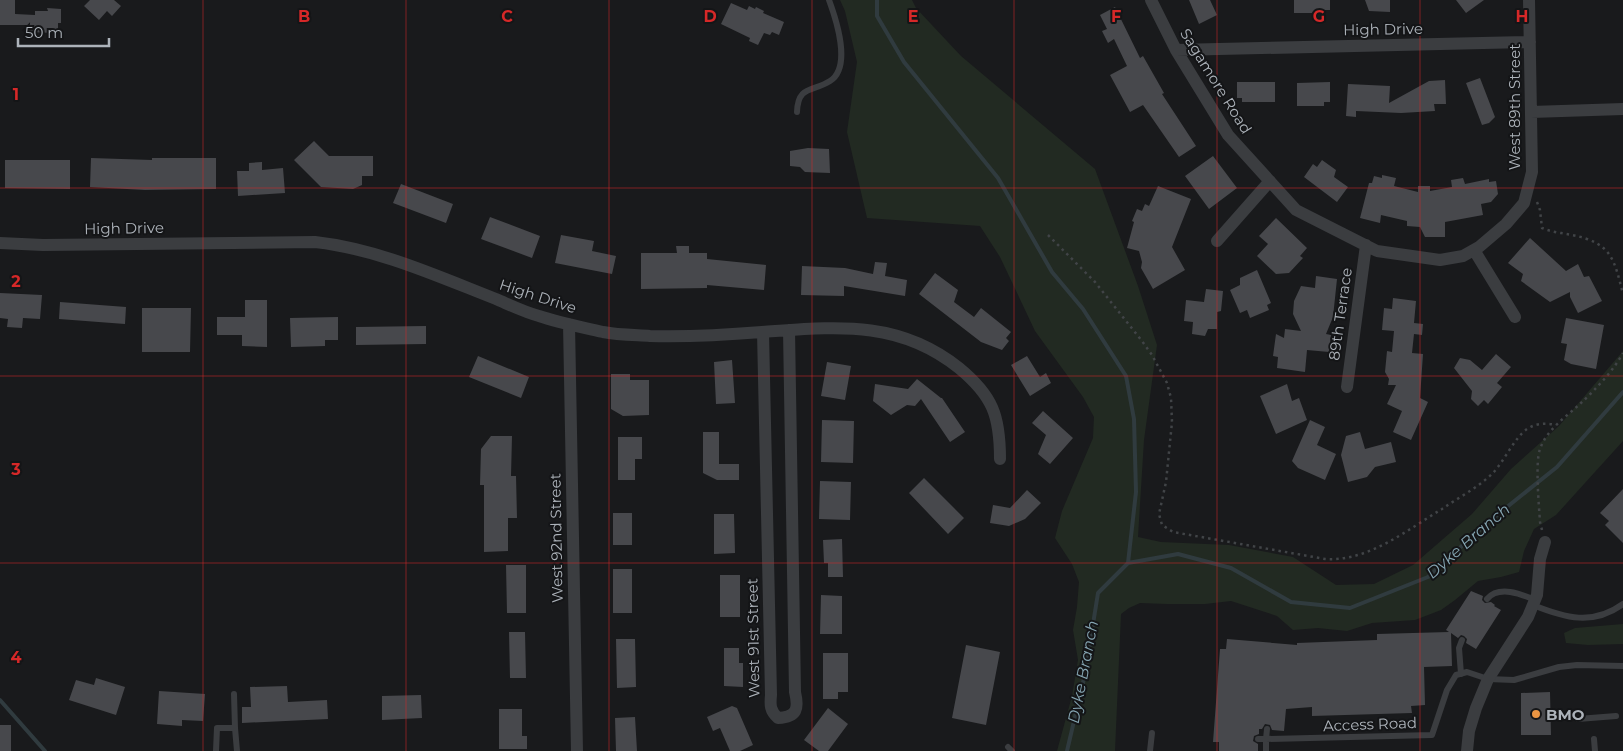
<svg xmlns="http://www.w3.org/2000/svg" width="1623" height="751" viewBox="0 0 1623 751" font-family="Montserrat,sans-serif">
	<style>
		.green { fill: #222a22 }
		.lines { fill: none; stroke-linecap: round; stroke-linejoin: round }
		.stream { stroke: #303b3f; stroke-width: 4 }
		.building { fill: #47484c }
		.path { stroke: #414447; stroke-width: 2.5; stroke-dasharray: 2.5 4; stroke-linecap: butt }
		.lane { stroke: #3b3d40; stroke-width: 6 }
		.street { stroke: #3b3d40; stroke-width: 12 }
		.grid { fill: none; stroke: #d62828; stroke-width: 1; stroke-opacity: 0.55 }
		.poi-dot { fill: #ea9543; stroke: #141517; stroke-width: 2 }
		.labels { text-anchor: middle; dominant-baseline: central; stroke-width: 4; stroke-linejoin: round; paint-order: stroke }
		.street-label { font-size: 15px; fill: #adb3ba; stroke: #141517 }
		.poi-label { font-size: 15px; font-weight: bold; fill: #adb3ba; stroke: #141517; text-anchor: start }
		.water-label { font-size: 16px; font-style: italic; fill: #86a6b3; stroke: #141517 }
		.grid-label { font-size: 16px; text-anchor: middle; font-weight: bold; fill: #d62828; stroke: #141517; stroke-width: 4; stroke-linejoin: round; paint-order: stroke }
	</style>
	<rect width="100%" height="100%" fill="#191a1c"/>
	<path class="green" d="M840,0H912L916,8L961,56L1095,169L1138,286L1157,345L1144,440L1138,537L1161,542L1229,545L1293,557L1336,585L1374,584L1413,565L1472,514L1511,469L1559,426L1623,351V441L1556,515L1534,529L1524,551L1519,572L1501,577L1478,581L1455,600L1441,610L1415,620L1372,623L1347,631L1318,628L1293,630L1277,616L1231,601L1205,604H1167L1140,603L1129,608L1121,614L1115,751H1057L1072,696L1078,660L1073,630L1077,607L1079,582L1072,564L1055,538L1062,511L1093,438L1094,417L1083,397L1035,331L1000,257L980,226L867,218L847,132L857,62L845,11Z
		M1623,624V644L1588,645L1566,643L1564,633L1575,628Z"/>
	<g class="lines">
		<path class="stream" d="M877,0V16L904,62L998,178L1052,272L1083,309L1126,376L1134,419L1136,492L1128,563
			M0,700L45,751
			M1067,751L1085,674L1098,593L1128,563L1178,554L1231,568L1291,602L1350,608L1428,577L1487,523L1557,467L1623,392"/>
	</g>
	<path class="building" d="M0,0H15V14L35,15V11H48L47,8L61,9V23H58V32L55,31V33L27,32V31L25,30V25H0Z
		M90,0H114L121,6L112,16L107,11L99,20L84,6Z
		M1189,0H1210L1217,15L1199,24Z
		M1294,0H1330V10H1319L1317,13H1294Z
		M1365,0H1390V12L1369,11Z
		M1456,0H1484L1466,13Z
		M731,3L747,10L749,6L755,9L756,7L764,11L763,13L784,22L779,35L772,32L770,35L764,33L758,45L749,41L750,38L721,24Z
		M1115,7L1140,58L1143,56L1164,93L1162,94L1196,146L1179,157L1143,105L1130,112L1110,75L1127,66L1114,39L1108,43L1102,31L1107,29L1100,15Z
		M1480,78L1495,117L1489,123L1482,125L1466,83Z
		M1445,80L1446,104H1434L1435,111L1401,113L1356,111V117L1346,116L1348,84L1390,86L1389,103L1429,81Z
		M1237,82H1275V102H1242V98H1237Z
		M1330,82V102H1324V106H1297V83Z
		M314,141L329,156H373V176H362V185L353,189L321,187L294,160Z
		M808,148L829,149L830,173L805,172L800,167L790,166V151Z
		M1213,156L1237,188L1209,209L1185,176Z
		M91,158L152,160V158H216V189L145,190L90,187Z
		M5,160H70V189L5,188Z
		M1322,160L1336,170L1334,177L1348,187L1337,202L1304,177L1313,164L1317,167Z
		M262,162V170L283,168L285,193L238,196L237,171H249V163Z
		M1382,175L1396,178L1394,186L1418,192V186H1430V191L1452,187L1451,180L1463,178L1465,184L1489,179V182L1496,181L1498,194L1491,202L1481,204L1483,215L1445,222V237H1425L1420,227L1407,226V221L1381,215L1380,223L1360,218L1369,183H1372L1374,176L1382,178Z
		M401,184L453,204L446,223L393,203Z
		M1158,186L1191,199L1172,247L1185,270L1153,289L1141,268L1142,262L1139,251L1127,248L1134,222L1132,221L1137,209L1142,211L1145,204L1149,206Z
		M490,217L540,236L532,258L481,239Z
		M1276,218L1307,248L1300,256L1303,258L1289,273L1276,274L1257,256L1268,244L1259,236Z
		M561,235L594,241L592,251L616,256L612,274L555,263Z
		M1530,238L1566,271L1578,264L1584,277L1589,276L1602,301L1578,313L1570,297V292L1550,302L1521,281L1523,274L1508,263Z
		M676,246H689V253H707V259L766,265L764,290L707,285V288L641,289V253H677Z
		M875,262L887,263L885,276L907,280L905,296L844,286V296L801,295L802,266L845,268L873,274Z
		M1257,270L1271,303L1267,305L1269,310L1250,318L1247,310L1240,313L1230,290L1240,285V278Z
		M935,273L958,290L954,302L974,317L981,308L1011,332L1006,338L1009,341L1002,350L981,342L919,294Z
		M1316,276L1337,279L1333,317L1326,334L1331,335L1329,352L1307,350L1305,372L1277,368L1278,357L1273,356L1276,334L1284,338L1285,329L1301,331L1293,314L1294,301L1301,286L1315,288Z
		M1206,289L1223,291L1221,311L1217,312V329H1208L1205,336L1192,334L1193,322L1184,321L1186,300L1204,302Z
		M0,293L42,295L40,319L23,318L22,328L7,327L8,319L0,318Z
		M1393,298L1416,301L1414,323L1423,324L1422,335L1414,334L1412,353L1423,354L1420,398L1428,402L1411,440L1393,432L1402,411L1387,404L1396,385H1388L1389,379L1385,372L1387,351L1392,352L1394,331L1382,330L1384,308L1392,309Z
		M245,300H267V347L242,346V335H217V317H245Z
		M60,302L126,307L125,324L59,319Z
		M142,308H191L190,352H142Z
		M338,317V340H325V346L291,347L290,318Z
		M1566,318L1604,325L1596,369L1571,364L1564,360L1567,344L1561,343Z
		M426,326V344L356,345V327Z
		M1496,354L1511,367L1497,383L1502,387L1488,404L1484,400L1478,406L1471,399L1472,391L1454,368L1460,358L1470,360L1482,370Z
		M478,356L529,377L521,398L469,377Z
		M1027,356L1040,377L1046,373L1051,383L1030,396L1011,365Z
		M732,360L735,403L716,404L714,362Z
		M827,362L851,366L845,400L821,396Z
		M611,374H630V380H649V415L623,416L611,409Z
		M917,379L941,398H942L965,432L950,442L921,399L915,406L907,405L891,415L873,401L875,384L908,389Z
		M1287,384L1292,401L1299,398L1307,420L1276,434L1260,396Z
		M1043,411L1073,438L1050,464L1038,454L1046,435L1032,423Z
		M822,420L854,421L853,463L821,462Z
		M1310,420L1325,427L1317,445L1336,454L1325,480L1298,468L1292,461Z
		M703,432H719V464H739V480H717L703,473Z
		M1360,432L1365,449L1391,442L1396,462L1375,467L1367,477L1348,482L1341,455L1346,436Z
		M491,436H512L511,476H516L517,518H508V551L484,552V485H480L481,449Z
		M618,437H642V459H635V480H618Z
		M924,478L964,518L948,534L909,493Z
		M820,481L851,482L850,520L819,519Z
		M1623,489V543L1605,525L1609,521L1600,513Z
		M1027,490L1041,503L1025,519L1009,526L990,523L993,505L1010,508Z
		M613,513H632V545H613Z
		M714,514H734L735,553L714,554Z
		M842,539L843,577H828V563H824L823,540Z
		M506,565H526V613H507Z
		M613,569H632V613H613Z
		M720,575H740V617H720Z
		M1471,591L1483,596L1482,600L1485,603L1491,602L1495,605L1494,606L1501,610L1476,649L1466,643L1467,639L1464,636L1461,635L1458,638L1451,633L1452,666L1424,667L1425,705L1411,706L1412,713L1312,716V707L1286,709L1284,731L1272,730L1270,725L1265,724L1262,729H1259V734L1254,736L1253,741L1258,744V751H1219V742H1213L1220,649H1226L1227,639L1297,645V643L1377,640V634L1449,632L1446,630Z
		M821,595L842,596V634H820Z
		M509,632H525L526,678H510Z
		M616,639H635L636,687L617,688Z
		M966,645L1000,652L986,725L952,718Z
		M724,648H739V663H743V687L724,686Z
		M823,653H848V692H838V699H823Z
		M96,678L125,687L116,715L69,700L76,680L94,685Z
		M287,686L288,702L327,700L328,719L242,723V707H251L250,687Z
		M159,691L205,694L203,721L182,720V726L157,724Z
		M1550,692L1551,735H1521V693Z
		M421,695L422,718L382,720V696Z
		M732,706L737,708L753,745L740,751H730L720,728L713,731L707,717Z
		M828,708L848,724L828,751H819L804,740Z
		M499,709H522V736H527V749H499Z
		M635,717L637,751H616L615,718Z
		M0,725H11V751H0Z"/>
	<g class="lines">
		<path class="path" d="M1537,202L1540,210L1542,228C1551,232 1562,233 1572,235C1612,243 1614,259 1623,294
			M1048,235L1095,282L1142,341L1152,355L1167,383L1171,398L1172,422L1166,482L1159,514L1162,525L1173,532L1325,559C1368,562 1407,530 1442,509C1458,498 1477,488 1492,474C1504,462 1514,438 1527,429C1536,423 1546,423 1556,425
			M1542,530L1540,522C1539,506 1535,462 1540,449C1547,429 1566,417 1581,403C1595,390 1614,370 1623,353"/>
		<path class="lane" d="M797,112C798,85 813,92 830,81C852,67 836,19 829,0
			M1487,599C1499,585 1521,594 1535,600
			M1533,605C1565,618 1593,626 1623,604
			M1461,674L1459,648L1462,640
			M234,694L235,728
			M1578,719L1616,716
			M1258,739H1266L1267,729
			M1594,739L1595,751
			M1008,747L1012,751
			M216,751L217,728H235L237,751
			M1150,751L1152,733
			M1266,751V739L1432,735L1447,690L1456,675L1467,672L1488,679L1514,680L1559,667L1577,665L1623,666"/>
		<path class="street" d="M1151,0L1176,50L1228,135L1296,210L1377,251L1440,260L1463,256L1479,247L1506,224L1524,203L1532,172L1529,0
			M1176,50L1530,42
			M1531,112L1623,109
			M1217,241L1270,181
			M0,243L43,245L315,242C378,249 437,276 496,299C510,305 524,312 539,316C560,323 582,327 603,332C618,335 635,335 650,336C688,337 725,335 762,332C835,327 898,319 959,368C993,396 1000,416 1000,459
			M1474,250L1515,317
			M569,324L577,751
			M763,332L771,695C770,705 770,711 778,718C797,717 799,709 795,692L789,330
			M1347,387L1366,245
			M1467,751L1469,731L1476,708L1488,679L1528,617L1537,595L1540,559L1545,542"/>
	</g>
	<path class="grid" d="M203,0V751M406,0V751M609,0V751M812,0V751M1014,0V751M1217,0V751M1420,0V751M0,188H1623M0,376H1623M0,563H1623"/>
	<circle class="poi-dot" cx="1536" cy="714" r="5"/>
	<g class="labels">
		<g class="street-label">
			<text transform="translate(1383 29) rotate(-1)">High Drive</text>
			<text transform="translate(1216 81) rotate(58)">Sagamore Road</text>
			<text transform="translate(1514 107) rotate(-90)">West 89th Street</text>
			<text transform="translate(124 228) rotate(-1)">High Drive</text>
			<text transform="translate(538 296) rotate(18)">High Drive</text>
			<text transform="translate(1340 314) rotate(-82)">89th Terrace</text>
			<text transform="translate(556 538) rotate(-91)">West 92nd Street</text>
			<text transform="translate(753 638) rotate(-91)">West 91st Street</text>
			<text transform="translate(1370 724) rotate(-2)">Access Road</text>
		</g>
		<g class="poi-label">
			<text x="1546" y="714">BMO</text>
		</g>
		<g class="water-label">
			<text transform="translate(1468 541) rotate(-41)">Dyke Branch</text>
			<text transform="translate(1083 672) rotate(-79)">Dyke Branch</text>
		</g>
	</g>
	<g class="grid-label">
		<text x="304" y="22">B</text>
		<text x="507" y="22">C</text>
		<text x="710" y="22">D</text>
		<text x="913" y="22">E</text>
		<text x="1116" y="22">F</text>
		<text x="1319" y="22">G</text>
		<text x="1522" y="22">H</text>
		<text x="16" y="100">1</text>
		<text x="16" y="287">2</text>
		<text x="16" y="475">3</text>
		<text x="16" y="663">4</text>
	</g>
	<path d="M18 38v8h91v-8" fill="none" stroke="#adb3ba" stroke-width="2.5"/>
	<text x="25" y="38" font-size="15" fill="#adb3ba" stroke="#141517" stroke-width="4" paint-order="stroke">50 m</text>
</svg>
